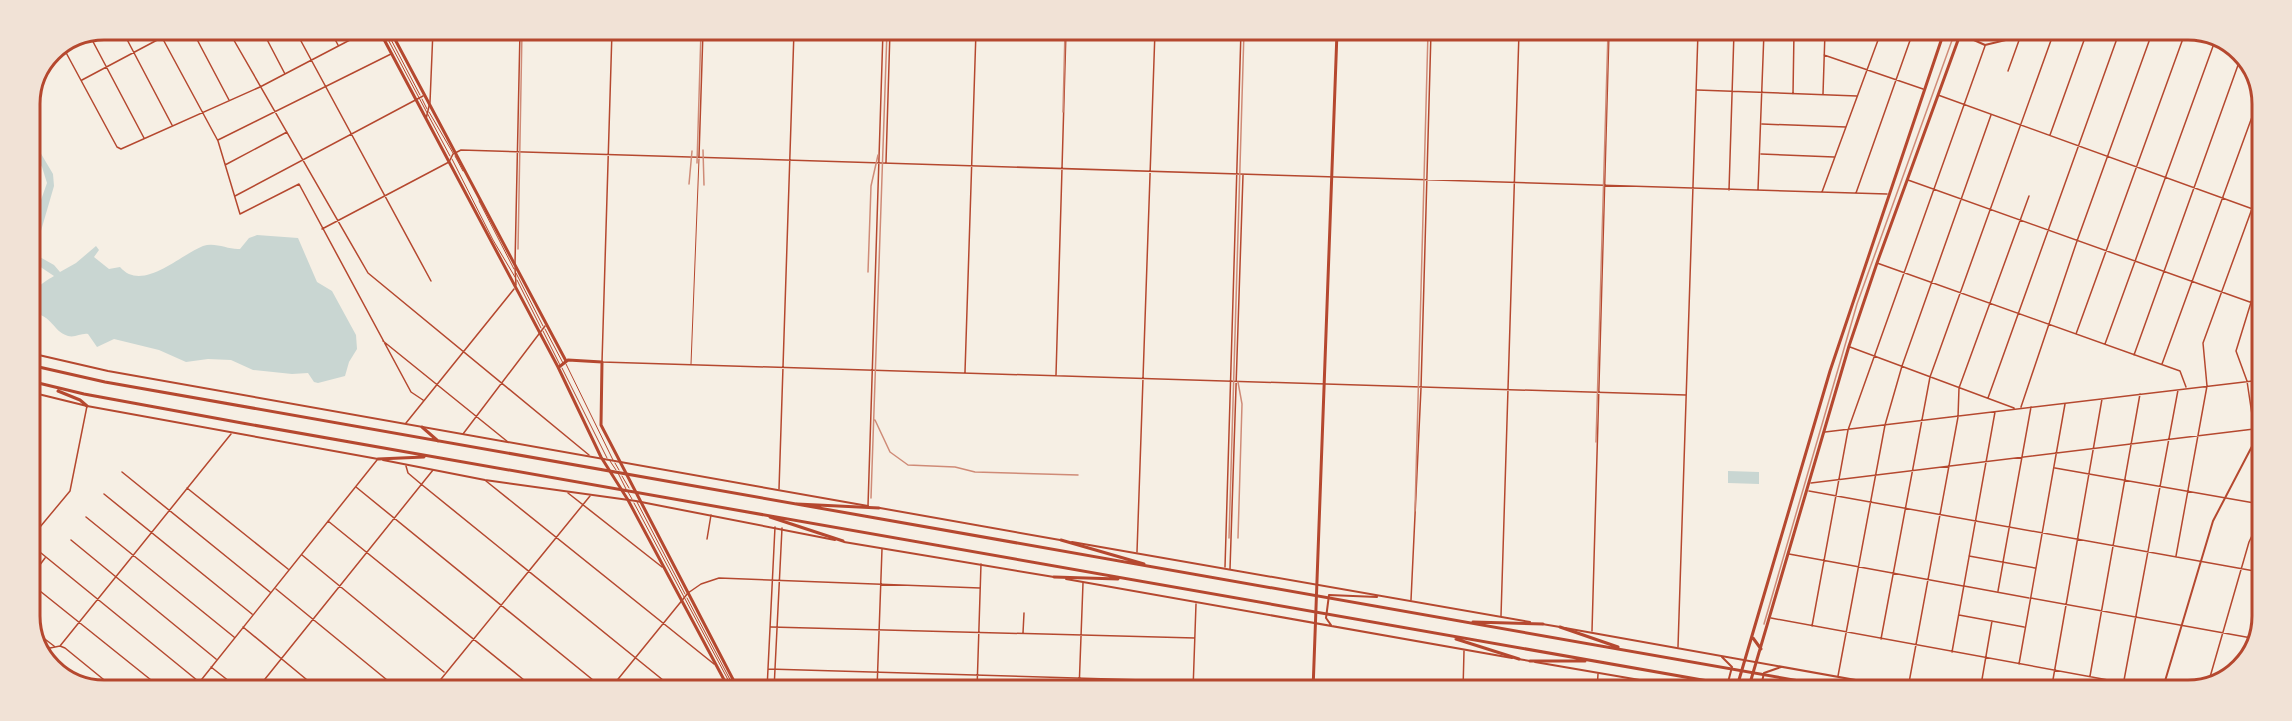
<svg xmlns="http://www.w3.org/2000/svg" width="2292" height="721" viewBox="0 0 2292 721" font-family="'Source Serif 4',serif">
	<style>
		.water { fill: #c9d6d2 }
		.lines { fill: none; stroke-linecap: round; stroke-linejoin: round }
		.service { stroke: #b5482f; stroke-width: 1 }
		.pedestrian { stroke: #b5482f; stroke-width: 1.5 }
		.minor { stroke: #b5482f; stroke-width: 1.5 }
		.tertiary { stroke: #b5482f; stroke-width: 2 }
		.secondary { stroke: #b5482f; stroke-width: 2 }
		.primary { stroke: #b5482f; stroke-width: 3 }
		.motorway { stroke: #b5482f; stroke-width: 3 }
		.tram { stroke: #cf8b77; stroke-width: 1.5 }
		.rail { stroke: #cf8b77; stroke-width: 1.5 }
		.rim { fill: none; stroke: #b5482f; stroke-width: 3 }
	</style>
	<rect width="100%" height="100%" fill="#f6efe4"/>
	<path class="water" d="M30,135L53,174L54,186L36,248L38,256L54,265L60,272L76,263L96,246L99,250L94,257L109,269L120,267C142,293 180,255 203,246C216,242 228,250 240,249L249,238L257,235L298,238L317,282L332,291L356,335L357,349L349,362L345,376L318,383L314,382L308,373L292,374L253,370L231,360L208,359L186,362L159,350L114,339L97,347L88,334C81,333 75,338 68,336C51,330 55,317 31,312C26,293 39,285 54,276L30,260V231L47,183L42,167L30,150Z
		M1728,471L1759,472V484L1728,483Z"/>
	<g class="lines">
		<path class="service" d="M383,30L450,156
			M386,30L420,95
			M422,99L427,109
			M429,112L453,153
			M455,156L463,171
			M452,159L493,240L515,277
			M479,201L514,269
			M516,273L543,326
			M517,280L541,328
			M545,329L563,363
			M543,331L560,365
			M566,364L613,460
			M691,364L699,159
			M562,368L607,458
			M610,461L616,470
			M615,463L619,470
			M618,473L626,489
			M622,476L629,488
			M628,492L632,499
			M637,502L685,594
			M634,503L733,689
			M687,598L735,689"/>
		<path class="pedestrian" d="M1964,586L2029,598
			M1998,591L2003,563"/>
		<path class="minor" d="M122,30L172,125
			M158,30L218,141L240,214L299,184L411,392L423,400
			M192,30L229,100
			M228,30L368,273L589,455
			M262,30L285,74
			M295,30L431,281
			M330,30L338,45
			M612,31L602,362L1686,395
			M90,36L144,138
			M63,47L117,147L121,149L260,87L369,30
			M1824,55L1923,89
			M2008,71L2022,32
			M82,80L176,30
			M1697,90L1857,96
			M1793,94L1794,32
			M1823,94L1825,32
			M1938,95L2261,212
			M426,119L430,102L433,30
			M1762,124L1846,127
			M2050,135L2087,32
			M218,140L391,54
			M1761,154L1834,157
			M699,156L703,31
			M886,162L890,31
			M225,165L287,132
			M1908,180L2261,306
			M1729,190L1734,32
			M1758,190L1764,32
			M1822,192L1881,32
			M1856,193L1913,32
			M235,196L423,96
			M322,229L449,162L453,154L461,150L1887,194
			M1877,263L2180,371L2186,387
			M515,264L520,31
			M515,268L516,285
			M2076,334L2185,33
			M383,341L508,442
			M2105,344L2216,38
			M1850,347L2014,408
			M2134,355L2242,54
			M2162,364L2260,95
			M965,372L976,31
			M1056,375L1066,31
			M1988,398L2119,33
			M2021,407L2077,241L2152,33
			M406,423L514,289
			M2254,428L2247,381L2236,351L2261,270
			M1825,432L2261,380
			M463,434L545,326
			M406,466L408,473L421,484L674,689
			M2055,468L2260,504
			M122,472L270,592
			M486,481L714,664
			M1811,483L2254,429L2259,431
			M356,487L604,689
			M187,488L288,569
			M779,489L794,31
			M1809,491L2260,572
			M568,493L662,567
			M104,494L252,614
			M868,506L883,31
			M86,517L234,637
			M328,521L535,689
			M30,539L70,491L87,406
			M707,539L711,515
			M71,540L216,659
			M30,544L198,681
			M1137,552L1155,31
			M1789,554L1963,586
			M302,555L444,672
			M1969,556L2035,568
			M2176,556L2207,386L2203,343L2261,184
			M2003,562L2031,407
			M1225,567L1241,31
			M1230,569L1243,175
			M30,578L45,558
			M30,583L161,688
			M276,589L398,689
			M2031,598L2257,639
			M1411,600L1421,388L1431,32
			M1959,615L2024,627
			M1501,616L1519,32
			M1771,618L2168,691
			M1812,626L1848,430L1985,46
			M243,627L318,689
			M771,627L1195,638
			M33,630L54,646
			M1592,631L1609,32
			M1023,633L1024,613
			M36,638L50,648L60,646L65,648L114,688
			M1881,639L1930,377L2054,32
			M38,642L42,637
			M2256,642L2259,629
			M60,646L231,434
			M1678,647L1698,32
			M1952,652L1995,412
			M2019,664L2065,404
			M211,667L239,689
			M768,669L1312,685
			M1838,676L1885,425L1902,366L1991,115
			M2090,676L2140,394
			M2208,684L2249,542L2260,519
			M1908,688L1958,417L1959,388L2029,196
			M194,689L377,460
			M257,689L433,470
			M433,689L590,496
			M610,689L688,593L701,584L719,578L980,588
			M767,689L775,527
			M774,689L782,528
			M877,689L882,549
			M977,689L981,564
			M1079,690L1083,583
			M1193,690L1196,604
			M1463,690L1464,651
			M1597,690L1598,674
			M1980,691L1992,621
			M2051,691L2102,399
			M2122,691L2178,390"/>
		<path class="tertiary" d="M1956,32L1985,45L2039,32"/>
		<path class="secondary" d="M30,353L108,371L868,506
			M30,392L87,406L378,459
			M383,460L485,480L636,501L835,540
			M880,508L1060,540
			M844,542L1054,577
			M1072,542L1530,622
			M1066,579L1512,658
			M1542,624L1560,627
			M1331,625L1326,618L1329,595L1377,597
			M1565,628L1917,691
			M1518,659L1530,661
			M1535,662L1698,690
			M1718,690L1727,686L1732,667L1722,657
			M1760,690L1764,673L1781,667
			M2162,691L2213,521L2260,431"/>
		<path class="primary" d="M379,30L558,367L601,457L628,500L729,689
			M390,30L566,361
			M559,367L568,360L602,362L601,425L738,689
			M1753,638L1761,649
			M1313,690L1337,32
			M1736,690L1830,371L1944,32
			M1748,690L1849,346L1877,263L1961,32"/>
		<path class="motorway" d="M30,365L105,382L1856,691
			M30,381L84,394L242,423L1759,690
			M58,391L80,400L87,406
			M422,427L438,441
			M378,459L424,457
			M797,504L879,508
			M770,517L843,541
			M1061,540L1144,564
			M1054,577L1118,579
			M1473,622L1543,624
			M1560,627L1618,647
			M1456,639L1519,659
			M1530,661H1585"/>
		<path class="tram" d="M1764,624L1857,304L1955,32"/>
		<path class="rail" d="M1063,112L1065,31
			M703,150L704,185
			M697,163L701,31
			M689,184L692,151
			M518,249L522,31
			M868,272L871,186L878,155
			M875,420L890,452L908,465L955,467L975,472L1078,475
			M1596,442L1608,32
			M871,498L887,31
			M1415,511L1428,32
			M1229,538L1244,31
			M1238,538L1242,404L1238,382"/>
	</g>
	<path d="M0 0H2292V721H0ZM104 40H2188A64 64 0 0 1 2252 104V616A64 64 0 0 1 2188 680H104A64 64 0 0 1 40 616V104A64 64 0 0 1 104 40Z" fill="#f1e2d6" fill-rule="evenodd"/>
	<path class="rim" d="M104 40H2188A64 64 0 0 1 2252 104V616A64 64 0 0 1 2188 680H104A64 64 0 0 1 40 616V104A64 64 0 0 1 104 40Z"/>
</svg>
